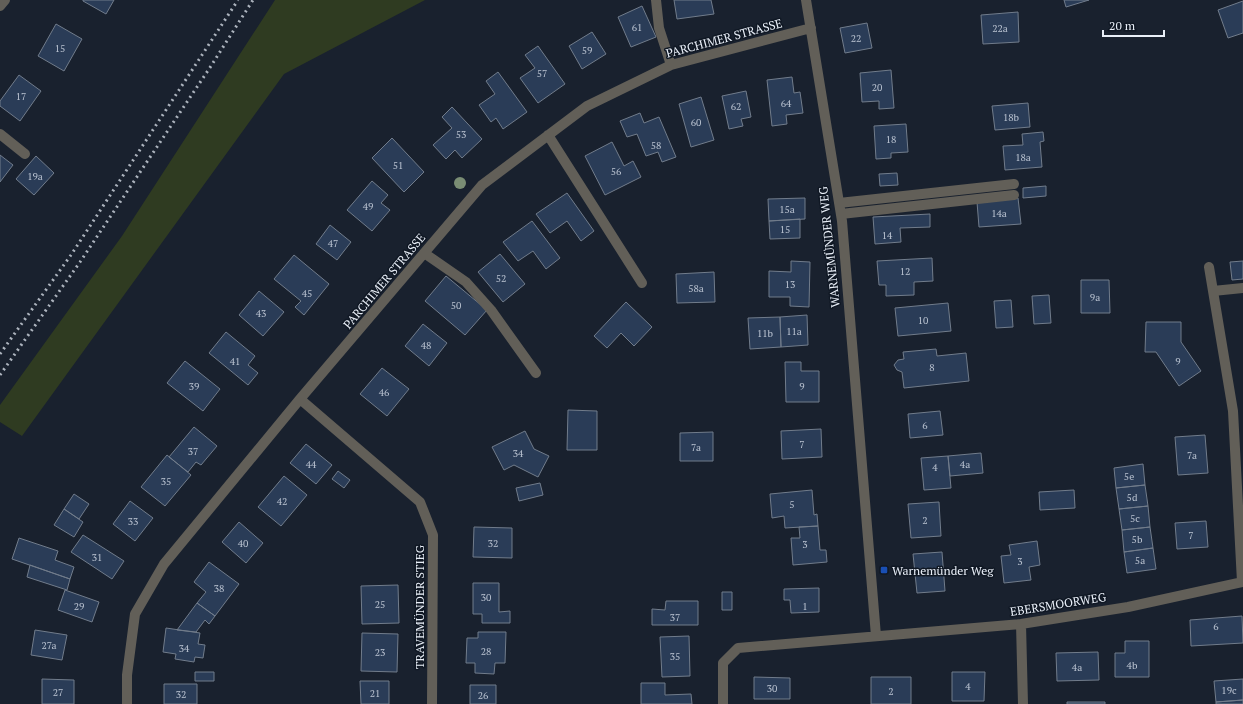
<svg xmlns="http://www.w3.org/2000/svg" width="1243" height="704" viewBox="0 0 1243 704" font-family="'PT Serif',serif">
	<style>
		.green { fill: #2f3b21 }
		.building { fill: #2a3c57; stroke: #717c8b }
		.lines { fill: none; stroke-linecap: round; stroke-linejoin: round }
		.minor { stroke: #625f58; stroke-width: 10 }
		.rail { stroke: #adb4be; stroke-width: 3; stroke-dasharray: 2 4; stroke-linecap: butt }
		.tree { fill: #7a8d74 }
		.transit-dot { fill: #1a4fb4; stroke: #101824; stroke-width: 1.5 }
		.labels { text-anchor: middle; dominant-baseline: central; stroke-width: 3; stroke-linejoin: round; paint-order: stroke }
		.number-label { font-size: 10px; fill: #b9c2d0 }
		.street-label { font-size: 12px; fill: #e9eff8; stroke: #101824 }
		.poi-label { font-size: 12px; fill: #e9eff8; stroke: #101824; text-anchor: start }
	</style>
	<rect width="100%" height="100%" fill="#19212e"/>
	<path class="green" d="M275,0H425L284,74L22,436L0,422V405L122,236Z"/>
	<path class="building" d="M83,0H114L106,14L83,1Z
		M674,0H711L714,14L677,19Z
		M1064,0H1089L1066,7Z
		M1243,1V33L1228,38L1218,10Z
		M642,6L656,37L631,47L618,17Z
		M1018,12L1019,42L983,44L981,15Z
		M867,23L872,48L845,53L840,28Z
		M56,24L82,39L64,71L38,56Z
		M592,32L606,54L582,69L569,46Z
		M538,46L565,84L538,103L520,78L535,68L525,55Z
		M891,70L894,108L879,109V101L862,102L860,73Z
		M498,72L527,112L503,129L496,118L491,122L479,105L495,94L486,81Z
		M19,75L41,91L20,121L0,106V101Z
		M792,77L794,93L800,92L803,113L786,115L787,124L772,126L767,80Z
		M746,91L751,117L741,119L743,126L729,129L722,96Z
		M701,97L714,140L691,147L679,104Z
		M1028,103L1030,127L995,130L992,106Z
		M452,107L482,139L462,158L455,150L446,159L433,145L452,128L442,117Z
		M640,113L644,123L659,117L676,157L662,162L658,152L646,156L637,134L627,137L620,121Z
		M906,124L908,152L891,153V158L876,159L874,126Z
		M1043,132L1044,141L1040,142L1042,167L1005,170L1003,146L1023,145L1022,134Z
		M392,138L424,172L404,192L372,158Z
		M612,142L624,166L633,161L641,177L605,195L585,156Z
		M0,155L13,165L0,182Z
		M36,156L54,173L34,195L16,179Z
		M897,173L898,185L880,186L879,174Z
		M372,181L388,195L381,203L390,210L372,231L347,210Z
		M1046,186V196L1023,198V188Z
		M567,193L594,231L581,241L567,221L550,233L536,214Z
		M805,198V219L769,221L768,199Z
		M1018,198L1021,224L979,227L977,202Z
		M930,214V227L900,228L901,242L875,244L873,217Z
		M800,219V238L770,239L769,221Z
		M532,221L560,258L546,269L533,251L518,261L503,242Z
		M330,225L351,242L337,260L316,244Z
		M500,254L525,284L503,302L478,272Z
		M294,255L329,284L304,315L295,307L301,301L274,279Z
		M932,258L933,281L914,282V295L886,296V285H879L877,261Z
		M791,261L810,262L809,307L790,306V297H769V271L791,272Z
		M1243,261V279L1232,280L1230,262Z
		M714,272L715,302L677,303L676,274Z
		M446,276L487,310L465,335L425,301Z
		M1081,280H1109L1110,313H1081Z
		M259,291L284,312L263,336L239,315Z
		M1049,295L1051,323L1034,324L1032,296Z
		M1011,300L1013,327L996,328L994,301Z
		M626,302L652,327L634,346L621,333L607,348L594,336Z
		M948,303L951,331L898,336L895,308Z
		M807,315L808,345L781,347L780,317Z
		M780,317L781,347L750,349L748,318Z
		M1146,322H1181V342L1201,371L1179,386L1156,352H1145Z
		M423,324L447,343L429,366L405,346Z
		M226,332L255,356L248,365L258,373L248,385L209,353Z
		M936,349L937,356L966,353L969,381L904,388L902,372L897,370L894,365L898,360L904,359L903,352Z
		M185,361L220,389L203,411L167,383Z
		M785,362H801V371H819V402H786Z
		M382,368L409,389L387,416L360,394Z
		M568,410L597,411V450H567Z
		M940,411L943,435L910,438L908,414Z
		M194,427L217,446L201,465L196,462L188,472L169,457Z
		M821,429L822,457L782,459L781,431Z
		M525,431L534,449L549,456L538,477L514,465L504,470L492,447Z
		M713,432V461H680V433Z
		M1205,435L1208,473L1178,475L1175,437Z
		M306,444L332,465L316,484L290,463Z
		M981,453L983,473L950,476L948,456Z
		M167,455L191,475L165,506L141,487Z
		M948,456L951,488L924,490L921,458Z
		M1143,464L1145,485L1116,488L1114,468Z
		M338,471L350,480L344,488L332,479Z
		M284,476L307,495L281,526L258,507Z
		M540,483L543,495L519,501L516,488Z
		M1145,485L1148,506L1119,509L1116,488Z
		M812,490L814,515L817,514L818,526L785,528L784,516L772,518L770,494Z
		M1074,490L1075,508L1040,510L1039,492Z
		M74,494L89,504L79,519L64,509Z
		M130,501L153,518L135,541L113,524Z
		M939,502L941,536L911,538L908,504Z
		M1148,506L1150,527L1122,530L1119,509Z
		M64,509L83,522L74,537L54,525Z
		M1206,521L1208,547L1177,549L1175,523Z
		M239,522L263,543L246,563L222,542Z
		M818,526L820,550H826L827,562L793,565L791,538H800L799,527Z
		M474,527L512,528V558L473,557Z
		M1150,527L1153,548L1124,552L1122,530Z
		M83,535L124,561L112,579L71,552Z
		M19,538L58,551L55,560L74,567L70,579L12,559Z
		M1037,541L1040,565L1029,567L1031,580L1004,583L1001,556L1011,555L1009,545Z
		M1153,548L1156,569L1127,573L1124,552Z
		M942,552L945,591L917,593L913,554Z
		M209,562L239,584L215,616L197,603L206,592L194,582Z
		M30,565L70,579L67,590L27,577Z
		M473,583H499V612L510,611V623H482V614H473Z
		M398,585L399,623L362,624L361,586Z
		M819,588V612L791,613L790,600H784V589Z
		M65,590L99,602L92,622L58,610Z
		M722,592H732V610H722Z
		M666,601H698V625H652V609L665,610Z
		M197,603L215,616L209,624L205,620L196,632L177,630Z
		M1242,616L1243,643L1191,646L1190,620Z
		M166,628L200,633L198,644L205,645L203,658L195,657L194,662L175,659L176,654L163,652Z
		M35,630L67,635L62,660L31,655Z
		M478,632H506L505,663H495L494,674L475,673V663H466L467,638H478Z
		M362,633L398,634L397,672L361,671Z
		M689,636L690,676L662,677L660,637Z
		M1125,641H1149V677H1115V653H1125Z
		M1098,652L1099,680L1057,681L1056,653Z
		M195,672H214V681H195Z
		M952,672H985L984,701H952Z
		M754,677L790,678V699H754Z
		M871,677H911V704H871Z
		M42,679L74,680V704H42Z
		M1243,679V700L1216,702L1214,681Z
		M360,681H389V704H361Z
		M641,683H665V695L691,694L692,704H641Z
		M164,684H197V704H164Z
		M470,685H496V704H470Z
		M1243,700V704H1216V702Z
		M1067,702H1105V704H1067Z"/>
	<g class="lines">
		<path class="minor" d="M656,0L659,28L671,65
			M806,0L842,221L876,636
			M0,6L5,0
			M0,134L25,154
			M548,135L642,283
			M839,203L1014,184
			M841,214L1014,195
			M424,253L466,282L491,310L536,373
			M1209,267L1233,411L1242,582
			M1213,291L1243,288
			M300,399L420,502L433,535L432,704
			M1021,624L1023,704
			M127,704V675L135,614L164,564L300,399L482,185L587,106L671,65L811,28
			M723,704V663L738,648L1021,624L1128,607L1243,582"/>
		<path class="rail" d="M0,354L71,255L238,0
			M0,375L80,262L211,66L253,0"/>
	</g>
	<circle class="tree" cx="460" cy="183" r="6"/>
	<rect class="transit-dot" x="880" y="566" width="8" height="8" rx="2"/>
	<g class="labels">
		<g class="number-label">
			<text x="637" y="27">61</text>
			<text x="1000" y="28">22a</text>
			<text x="856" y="38">22</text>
			<text x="60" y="48">15</text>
			<text x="587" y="50">59</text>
			<text x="542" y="73">57</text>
			<text x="877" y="87">20</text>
			<text x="21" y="96">17</text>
			<text x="786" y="103">64</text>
			<text x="736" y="106">62</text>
			<text x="1011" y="117">18b</text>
			<text x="696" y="122">60</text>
			<text x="461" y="134">53</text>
			<text x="891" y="139">18</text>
			<text x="656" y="145">58</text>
			<text x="1023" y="157">18a</text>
			<text x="398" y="165">51</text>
			<text x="616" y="171">56</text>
			<text x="35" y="176">19a</text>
			<text x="368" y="206">49</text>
			<text x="787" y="209">15a</text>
			<text x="999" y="213">14a</text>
			<text x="785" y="229">15</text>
			<text x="887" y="235">14</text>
			<text x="333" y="243">47</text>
			<text x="905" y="271">12</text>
			<text x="501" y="278">52</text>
			<text x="790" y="284">13</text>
			<text x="696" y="288">58a</text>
			<text x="307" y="293">45</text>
			<text x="1095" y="297">9a</text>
			<text x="456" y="305">50</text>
			<text x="261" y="313">43</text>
			<text x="923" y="320">10</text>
			<text x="794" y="331">11a</text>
			<text x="765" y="333">11b</text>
			<text x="426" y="345">48</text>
			<text x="235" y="361">41</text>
			<text x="1178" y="361">9</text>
			<text x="932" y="367">8</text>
			<text x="194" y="386">39</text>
			<text x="802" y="386">9</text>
			<text x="384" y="392">46</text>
			<text x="925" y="425">6</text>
			<text x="802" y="444">7</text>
			<text x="696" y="447">7a</text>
			<text x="193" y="451">37</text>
			<text x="518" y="453">34</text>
			<text x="1192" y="455">7a</text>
			<text x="311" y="464">44</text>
			<text x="965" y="464">4a</text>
			<text x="935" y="467">4</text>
			<text x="1129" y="476">5e</text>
			<text x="166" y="481">35</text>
			<text x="1132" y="497">5d</text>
			<text x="282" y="501">42</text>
			<text x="792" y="504">5</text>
			<text x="1135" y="518">5c</text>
			<text x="925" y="520">2</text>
			<text x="133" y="521">33</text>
			<text x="1191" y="535">7</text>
			<text x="1137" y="539">5b</text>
			<text x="243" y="543">40</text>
			<text x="493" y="543">32</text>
			<text x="805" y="544">3</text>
			<text x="97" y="557">31</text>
			<text x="1140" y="560">5a</text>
			<text x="1020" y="561">3</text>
			<text x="219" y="588">38</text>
			<text x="486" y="597">30</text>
			<text x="380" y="604">25</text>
			<text x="79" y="606">29</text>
			<text x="805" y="606">1</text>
			<text x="675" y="617">37</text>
			<text x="1216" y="626">6</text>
			<text x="49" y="645">27a</text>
			<text x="184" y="648">34</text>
			<text x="486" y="651">28</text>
			<text x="380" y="652">23</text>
			<text x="675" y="656">35</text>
			<text x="1132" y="665">4b</text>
			<text x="1077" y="667">4a</text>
			<text x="968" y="686">4</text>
			<text x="772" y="688">30</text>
			<text x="1229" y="690">19c</text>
			<text x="891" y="691">2</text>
			<text x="58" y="692">27</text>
			<text x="375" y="693">21</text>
			<text x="181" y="694">32</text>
			<text x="483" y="695">26</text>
		</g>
		<g class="street-label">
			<text transform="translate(724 38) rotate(-15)">PARCHIMER STRASSE</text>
			<text transform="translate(829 247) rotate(-96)">WARNEMÜNDER WEG</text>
			<text transform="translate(384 281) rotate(-50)">PARCHIMER STRASSE</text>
			<text transform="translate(1058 604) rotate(-9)">EBERSMOORWEG</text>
			<text transform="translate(419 607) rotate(-90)">TRAVEMÜNDER STIEG</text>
		</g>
		<g class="poi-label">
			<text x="892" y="570">Warnemünder Weg</text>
		</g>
	</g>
	<path d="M1103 30v6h61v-6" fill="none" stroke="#e9eff8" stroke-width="2"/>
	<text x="1109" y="30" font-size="12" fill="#e9eff8" stroke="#101824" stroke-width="3" paint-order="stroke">20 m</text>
</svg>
